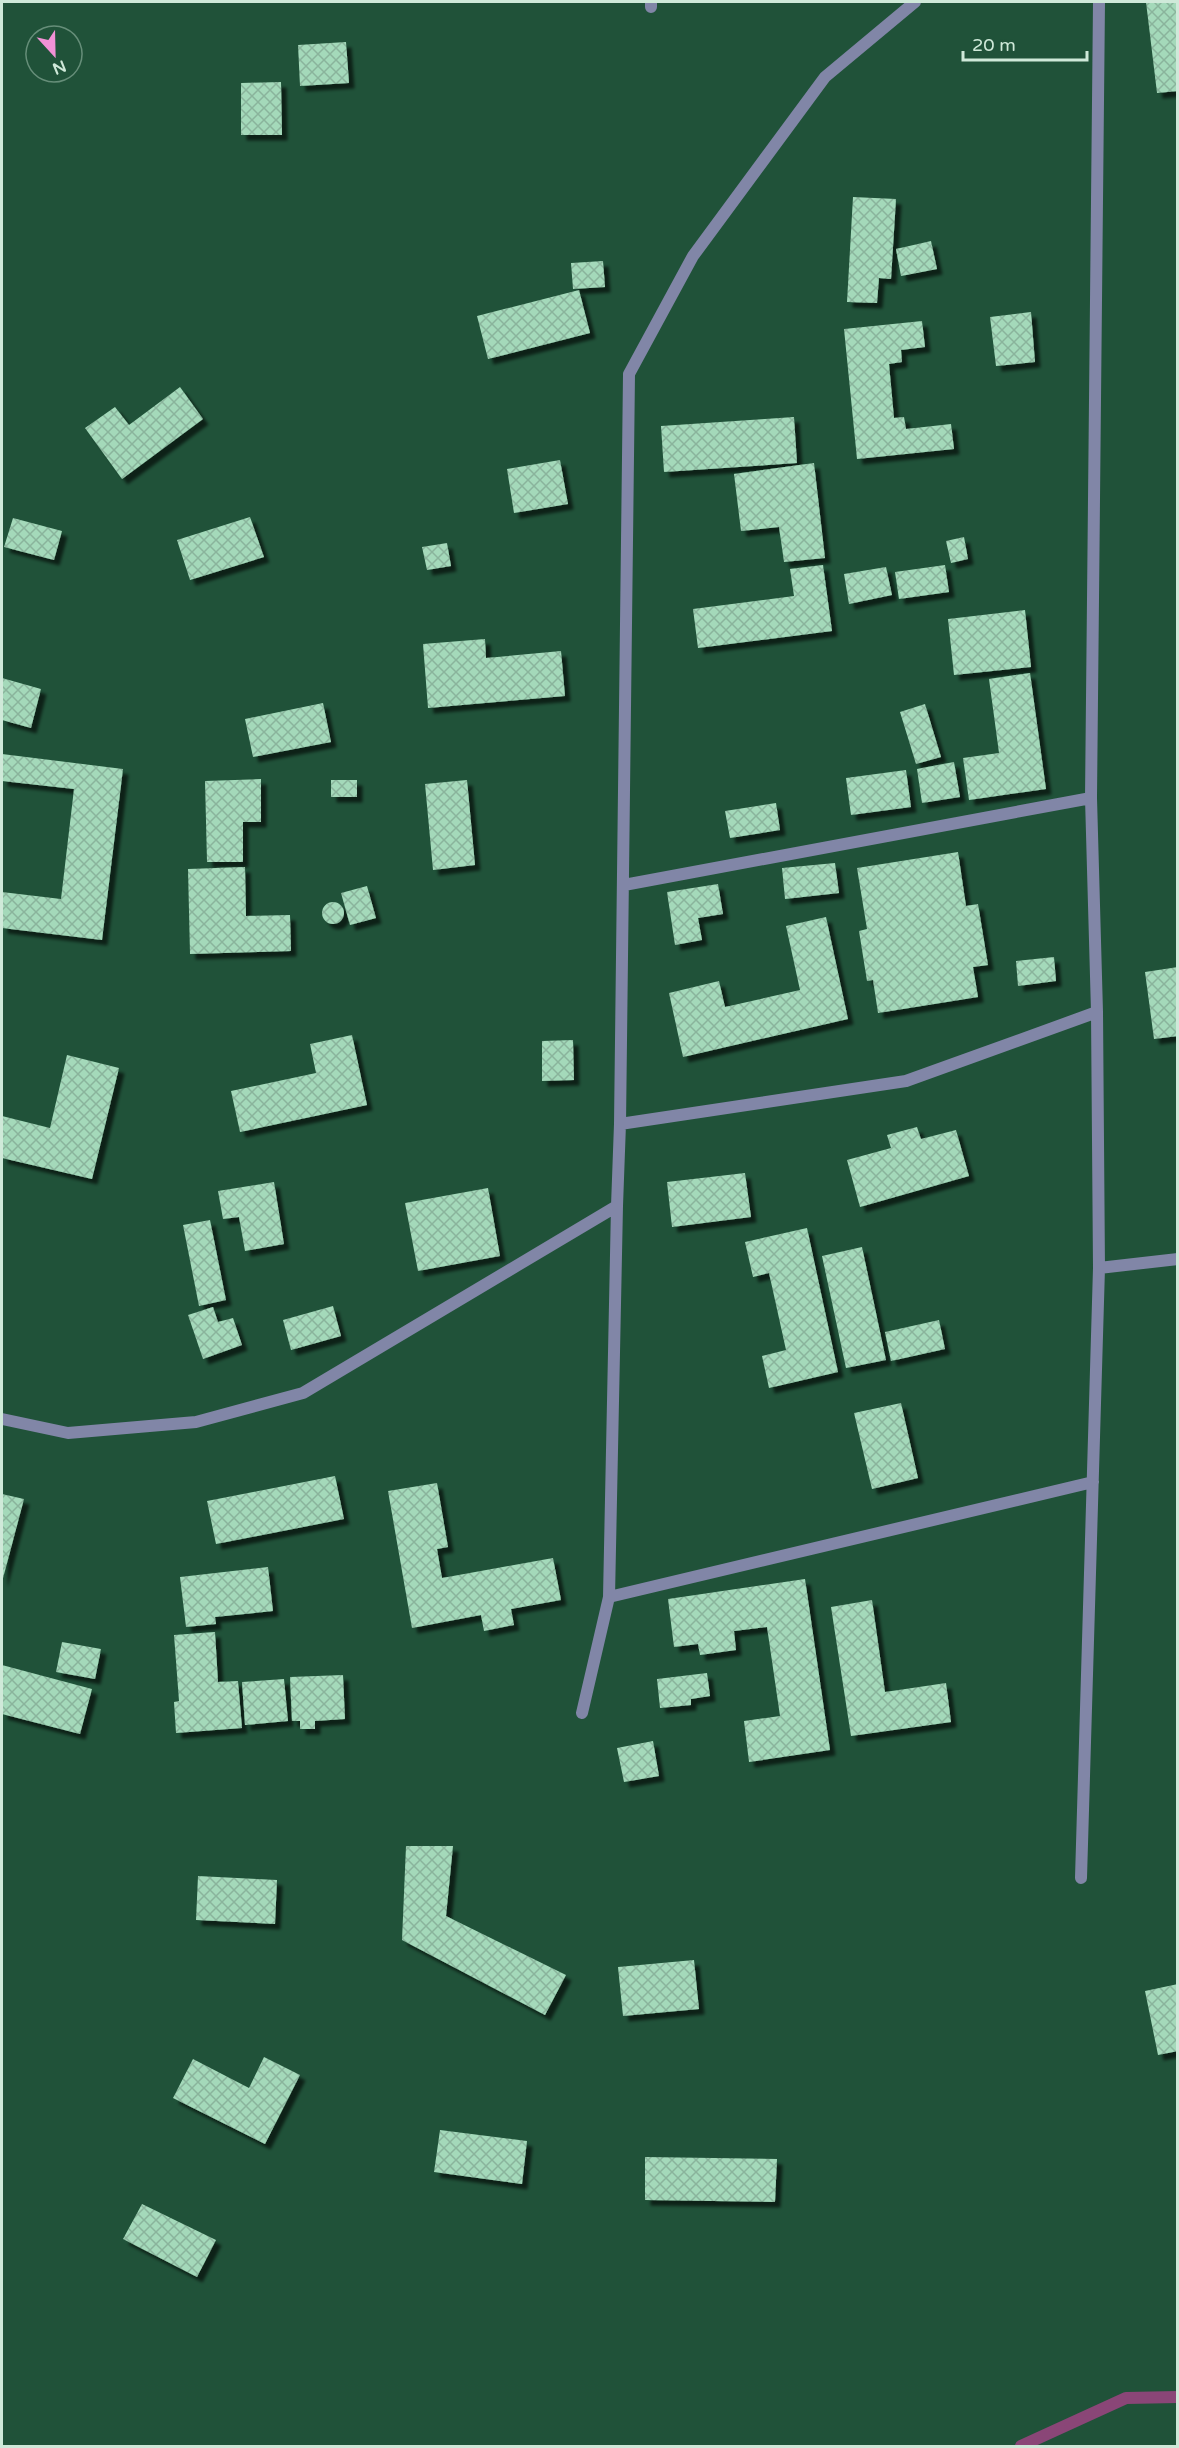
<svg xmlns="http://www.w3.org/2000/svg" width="1179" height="2448" viewBox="0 0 1179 2448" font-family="'Varela Round',sans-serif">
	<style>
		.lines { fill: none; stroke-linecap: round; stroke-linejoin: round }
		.stream { stroke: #8a4677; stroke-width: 12 }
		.building { fill: url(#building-cross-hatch); filter: url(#shadow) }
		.street { stroke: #8186a7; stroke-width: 12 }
	</style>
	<defs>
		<pattern id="building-cross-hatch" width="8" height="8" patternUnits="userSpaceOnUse" patternTransform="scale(1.5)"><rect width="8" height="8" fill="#a4d9ba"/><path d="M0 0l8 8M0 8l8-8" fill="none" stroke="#8ab49c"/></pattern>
		<filter id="shadow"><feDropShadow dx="5.5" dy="5.5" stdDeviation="1.5" flood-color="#0009"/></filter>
	</defs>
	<rect width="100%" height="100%" fill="#205239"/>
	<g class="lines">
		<path class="stream" d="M1021,2446L1126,2398L1178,2397"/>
	</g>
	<path class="building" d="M1146,2H1178V91L1157,93Z
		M346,42L349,83L300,86L298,45Z
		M281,82L282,135H241V83Z
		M853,197L896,199L891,279L879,278L877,303L847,302Z
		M931,241L937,269L901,276L896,249Z
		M603,261L605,287L573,289L571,263Z
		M579,290L590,333L488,359L477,316Z
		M1031,312L1035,362L996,366L990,317Z
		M922,321L925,347L901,350L902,362L889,364L894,418L904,417L906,429L951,424L954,449L857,459L844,329Z
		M180,387L203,419L122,479L85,428L115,407L129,425Z
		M794,417L797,463L664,472L661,426Z
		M560,460L568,504L514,513L507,469Z
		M814,463L825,558L784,562L779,527L741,531L734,474Z
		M250,517L264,557L190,580L177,540Z
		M13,518L62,531L54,560L4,547Z
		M964,537L968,559L951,563L946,541Z
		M447,543L451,566L427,570L422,547Z
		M823,565L832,631L698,648L693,609L794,596L790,569Z
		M945,565L949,592L899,599L895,572Z
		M886,567L892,595L849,604L844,574Z
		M1025,610L1031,667L954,675L948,619Z
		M485,639L486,658L561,651L565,696L428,708L423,644Z
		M1030,673L1046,789L969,800L963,758L999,753L989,679Z
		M2,678L41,689L31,728L2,720Z
		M323,703L331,742L253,757L245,719Z
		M925,704L941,757L916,764L900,712Z
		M2,754L123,769L102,940L2,928V892L61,899L74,789L2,781Z
		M954,762L960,797L922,803L917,769Z
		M906,770L911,807L851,815L846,778Z
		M261,779V822H243V862H207L205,781Z
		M331,780H357V797H331Z
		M467,780L475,865L433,870L425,784Z
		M776,803L780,830L730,838L725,811Z
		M958,852L966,906L978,904L988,965L973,967L978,997L878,1013L873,980L867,981L859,931L867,929L857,868Z
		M835,863L839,893L785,899L782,868Z
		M245,867L246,916L290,915L291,951L190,954L188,869Z
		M718,884L723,914L698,918L702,940L675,945L667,892Z
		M367,886L376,918L350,925L341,893Z
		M322 913a11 11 0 1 1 22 0a11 11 0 1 1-22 0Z
		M826,917L848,1019L683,1057L669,993L719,981L725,1007L800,990L786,926Z
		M1054,957L1056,981L1018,986L1016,961Z
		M1178,967V1036L1154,1039L1145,972Z
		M352,1035L367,1105L240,1132L231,1091L316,1073L310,1044Z
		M573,1040L574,1080L542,1081V1041Z
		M67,1055L119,1068L92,1179L2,1158V1116L50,1128Z
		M917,1127L921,1139L956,1130L969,1176L860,1207L847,1160L891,1148L887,1135Z
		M745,1173L751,1217L672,1227L667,1182Z
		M274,1182L284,1244L245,1251L239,1217L223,1219L218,1191Z
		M488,1188L500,1256L418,1271L405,1203Z
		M210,1220L226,1300L199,1306L183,1225Z
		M807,1228L838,1372L769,1388L762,1356L786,1350L769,1273L753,1277L745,1242Z
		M862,1247L886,1360L846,1368L822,1256Z
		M333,1306L341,1336L291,1350L283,1320Z
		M213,1307L218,1322L233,1318L242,1345L203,1359L188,1315Z
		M939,1320L945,1349L891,1361L885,1332Z
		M901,1403L918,1478L872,1489L854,1413Z
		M335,1476L344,1519L216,1544L207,1501Z
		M437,1483L448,1547L437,1549L442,1578L553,1558L561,1600L511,1609L514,1625L484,1631L481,1615L412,1628L388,1491Z
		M2,1494L24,1499L2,1582Z
		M268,1567L273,1611L215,1617L216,1624L186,1627L180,1577Z
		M805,1579L830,1750L749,1762L744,1721L780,1716L767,1627L734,1631L736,1650L700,1655L698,1644L674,1647L668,1599Z
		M872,1600L885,1692L946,1683L951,1722L851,1736L831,1607Z
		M215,1632L218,1682L238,1681L242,1728L176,1733L174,1702L179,1701L174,1635Z
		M62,1642L101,1649L95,1679L56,1672Z
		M2,1665L92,1689L80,1734L2,1714Z
		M707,1673L710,1696L691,1699V1705L660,1708L657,1679Z
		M343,1675L345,1719L315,1721V1729H300V1721H292L290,1677Z
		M284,1679L288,1721L245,1725L242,1682Z
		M653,1741L659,1776L624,1782L617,1748Z
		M406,1846H453L446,1916L566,1975L545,2015L402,1940Z
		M198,1876L277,1880L275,1924L196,1920Z
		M694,1960L699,2009L623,2016L618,1967Z
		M1178,1984V2051L1158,2055L1145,1991Z
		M264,2057L300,2075L265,2144L173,2098L193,2059L249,2088Z
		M440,2130L527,2141L522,2184L434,2172Z
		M645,2157L777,2159L775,2202L645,2200Z
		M142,2204L216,2240L197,2277L123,2239Z"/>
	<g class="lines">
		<path class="street" d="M651,2V7
			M624,885L1091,798
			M620,1124L906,1081L1097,1012
			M1099,1268L1178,1259
			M2,1419L68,1433L196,1422L303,1393L617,1206
			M609,1597L1093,1482
			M582,1713L609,1597L617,1206L620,1124L629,374L693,256L825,77L915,2
			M1081,1878L1099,1268L1097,1012L1091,798L1099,2"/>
	</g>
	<rect width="1179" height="2448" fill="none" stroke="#cfe9d9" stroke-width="6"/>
	<g transform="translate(54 54) rotate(158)"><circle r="28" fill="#205239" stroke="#668e79" stroke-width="1.5"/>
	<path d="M0-4.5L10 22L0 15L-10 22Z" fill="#f291d6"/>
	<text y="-9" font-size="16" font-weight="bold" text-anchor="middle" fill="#cfe9d9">N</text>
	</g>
	<path d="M963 51v9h124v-9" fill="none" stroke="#cfe9d9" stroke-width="3"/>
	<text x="972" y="51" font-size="18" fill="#cfe9d9" stroke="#205239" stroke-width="4.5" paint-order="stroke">20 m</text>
</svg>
